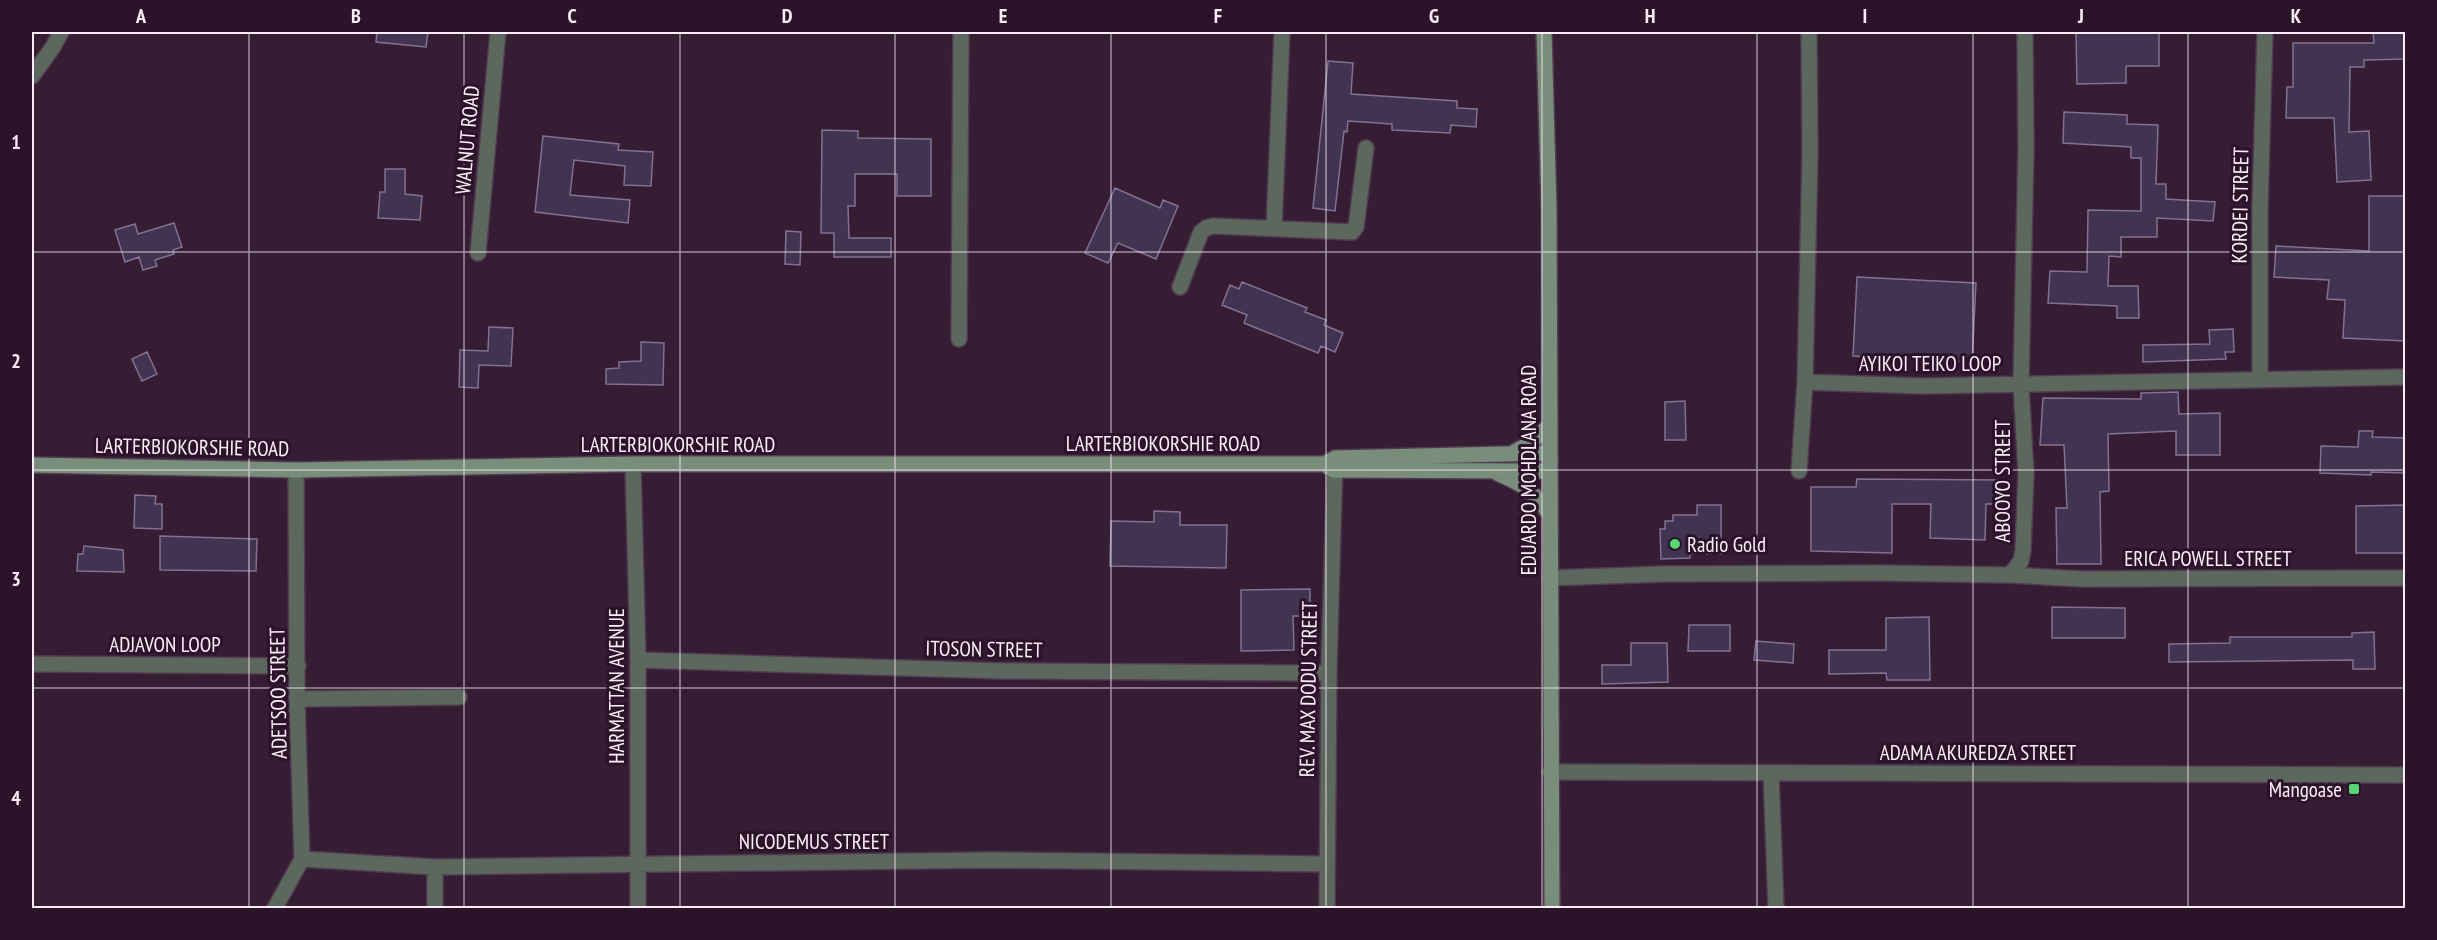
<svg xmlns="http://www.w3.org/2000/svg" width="2437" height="940" viewBox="0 0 2437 940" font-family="'PT Sans Narrow',sans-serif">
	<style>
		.building { fill: #423350; stroke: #827192; stroke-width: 1.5 }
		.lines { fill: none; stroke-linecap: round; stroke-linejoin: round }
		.street-casing { stroke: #513a50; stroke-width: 18 }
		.secondary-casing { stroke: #513a50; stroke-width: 18 }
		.street { stroke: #5c685d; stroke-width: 15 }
		.secondary { stroke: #798d7b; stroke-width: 15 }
		.grid { fill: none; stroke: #fcecfb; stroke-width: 1.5; stroke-opacity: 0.55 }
		.poi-dot { fill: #55d672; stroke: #2b132a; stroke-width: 2 }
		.labels { text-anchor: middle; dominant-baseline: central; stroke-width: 6; stroke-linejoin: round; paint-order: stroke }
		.street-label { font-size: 21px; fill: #fcecfb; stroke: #2b132a }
		.poi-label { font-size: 21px; fill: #fcecfb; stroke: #2b132a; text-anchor: start }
		.neatline { fill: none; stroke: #fcecfb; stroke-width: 2 }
		.grid-label { font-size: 20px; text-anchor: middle; font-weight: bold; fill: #fcecfb }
	</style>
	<rect width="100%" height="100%" fill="#351d34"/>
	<path class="building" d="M377,32H428L426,47L376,42Z
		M2076,32H2159V66H2126V83L2077,84Z
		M2373,32H2406V59L2364,60V67H2350L2349,132L2369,131L2371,180L2337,182L2334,118H2286L2287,87H2293V43H2374Z
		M1328,61L1353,63L1351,94L1457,101V108L1477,109L1476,127L1451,125L1450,133L1392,130V124L1348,121L1347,132L1344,131L1335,211L1313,208Z
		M2064,112L2127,115V124L2158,125L2156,184H2166V199L2215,202L2213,221L2157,218V237H2121V257L2109,256L2108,286H2138L2139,318H2117V306L2048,303L2050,271L2087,272L2088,210L2141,211V158H2131V147L2063,143Z
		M822,130L858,131V138L931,139V196H897V174H855V206H848L849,238H891V257H834V233H821Z
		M543,136L619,144L618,150L653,152L651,186L624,185L625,166L574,160L570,195L630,200L628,223L535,212Z
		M385,169H405V194L422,196L420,220L378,218L380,192H385Z
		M1115,188L1160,208L1163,200L1178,206L1156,259L1118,243L1108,263L1085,253Z
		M2369,196H2406V341L2343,338L2345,300L2327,299L2329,280L2274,277L2276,246L2369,251Z
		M174,223L182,247L173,250L174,254L155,260L157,266L143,270L139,257L125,262L115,230L135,224L138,234Z
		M786,231L801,232L800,265L785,264Z
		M1857,277L1976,283L1972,362L1853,356Z
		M1242,282L1307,308L1305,312L1326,320L1324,325L1343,333L1335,352L1321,346L1318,353L1244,323L1247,315L1222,305L1230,285L1239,289Z
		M489,327L513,328L511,366L479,365L478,388L459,387L460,350L488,351Z
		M2233,329L2234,352H2225L2226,359L2143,362V345L2210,344L2209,330Z
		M641,342L664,343L663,385L606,384V369L619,368V362L641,361Z
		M147,352L157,374L142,381L132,359Z
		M2178,392L2179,414L2220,413V455H2176V431L2108,434L2109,491L2100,492L2101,564H2057L2056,508H2067L2064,445H2040L2043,398L2141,399V393Z
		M1685,401L1686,440H1665V402Z
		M2359,431H2373L2372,437L2406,438V473L2371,472V475L2320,473L2321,446L2358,447Z
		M1857,479L2009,480V504H1986L1985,540L1930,538L1931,504H1892V553L1811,551V487H1856Z
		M135,495L156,496L155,504H162V529L134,528Z
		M1697,505H1721V554H1690V558L1661,559L1660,529H1665V521H1673V515H1697Z
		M2406,505V553H2356V506Z
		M1154,511L1180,512V525H1227L1226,568L1110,566L1111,521L1154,522Z
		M160,536L257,539L256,571L160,570Z
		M84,546L123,550L124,572L77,571L78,554H83Z
		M1310,589V616H1293L1294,650L1241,651V590Z
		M2052,607L2125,608V638H2052Z
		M1929,617L1930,680H1887L1886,673L1829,674V650H1886V618Z
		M1689,625H1730V651H1688Z
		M2374,632L2375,669H2353V660L2169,662V644L2230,643V637H2352V633Z
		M1756,641L1794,644L1793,663L1754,660Z
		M1631,643H1667L1668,682L1602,684V665H1631Z"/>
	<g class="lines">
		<defs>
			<path id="street" d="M32,76L53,47L61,32
				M1274,228L1282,32
				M478,253L498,32
				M1180,287L1201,232L1206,228L1213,226L1352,232L1356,227L1366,148
				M959,339L961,32
				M2260,379V207L2265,32
				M1805,382L1922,386L2406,377
				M633,464L638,660V908
				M1799,471L1805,382L1810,153L1809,32
				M2010,575L2021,561L2023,550L2026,474L2021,384L2026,149L2025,32
				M1550,578L1663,574L1879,573L2010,575L2083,579L2406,578
				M638,660L1003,671L1329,673
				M32,664L298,666
				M297,699L459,697
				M1550,772L2406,775
				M1771,773L1776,908
				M302,859L435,867L991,860L1327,864
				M435,867V908
				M275,908L302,859L297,699L296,470
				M1327,908L1329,667L1335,459"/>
			<path id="secondary" d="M1544,32L1549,208L1552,908
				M1514,452L1529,444L1549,426
				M1324,464L1334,470L1550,471
				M32,465L296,470L633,464H1324L1335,458L1550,453
				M1497,473C1523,484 1534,491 1550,515"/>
		</defs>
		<use href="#street" class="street-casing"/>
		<use href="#secondary" class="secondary-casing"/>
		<use href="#street" class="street"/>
		<use href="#secondary" class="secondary"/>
	</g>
	<path class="grid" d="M249,32V908M464,32V908M680,32V908M895,32V908M1111,32V908M1326,32V908M1542,32V908M1757,32V908M1973,32V908M2188,32V908M32,252H2406M32,470H2406M32,688H2406"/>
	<g class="poi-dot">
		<circle cx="1675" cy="544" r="6"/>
		<rect x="2348" y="783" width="12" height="12" rx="3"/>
	</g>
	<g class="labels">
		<g class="street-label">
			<text transform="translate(467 140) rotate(-85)">WALNUT ROAD</text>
			<text transform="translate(2240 205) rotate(-89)">KORDEI STREET</text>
			<text x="1930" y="363">AYIKOI TEIKO LOOP</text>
			<text x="1163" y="443">LARTERBIOKORSHIE ROAD</text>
			<text x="678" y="444">LARTERBIOKORSHIE ROAD</text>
			<text transform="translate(192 447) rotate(1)">LARTERBIOKORSHIE ROAD</text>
			<text transform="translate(1528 470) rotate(-90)">EDUARDO MOHDLANA ROAD</text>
			<text transform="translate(2002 481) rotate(-90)">ABOOYO STREET</text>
			<text x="2208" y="558">ERICA POWELL STREET</text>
			<text x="165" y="644">ADJAVON LOOP</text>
			<text transform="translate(984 649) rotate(1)">ITOSON STREET</text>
			<text transform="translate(616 686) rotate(-90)">HARMATTAN AVENUE</text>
			<text transform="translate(1308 689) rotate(-89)">REV. MAX DODU STREET</text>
			<text transform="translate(278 693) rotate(-91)">ADETSOO STREET</text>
			<text x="1978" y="752">ADAMA AKUREDZA STREET</text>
			<text x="814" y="841">NICODEMUS STREET</text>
		</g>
		<g class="poi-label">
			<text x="1687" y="544">Radio Gold</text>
			<text x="2342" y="789" text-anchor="end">Mangoase</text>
		</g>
	</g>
	<rect width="2437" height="940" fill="none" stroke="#2b132a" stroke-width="66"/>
	<rect x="33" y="33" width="2371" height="874" class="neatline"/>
	<g class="grid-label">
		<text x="141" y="23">A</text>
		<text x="356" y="23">B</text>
		<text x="572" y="23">C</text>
		<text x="787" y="23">D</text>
		<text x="1003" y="23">E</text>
		<text x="1218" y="23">F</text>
		<text x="1434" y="23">G</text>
		<text x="1650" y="23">H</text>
		<text x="1865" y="23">I</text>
		<text x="2081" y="23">J</text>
		<text x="2296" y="23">K</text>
		<text x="16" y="149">1</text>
		<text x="16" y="368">2</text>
		<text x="16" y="586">3</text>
		<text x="16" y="805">4</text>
	</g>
</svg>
